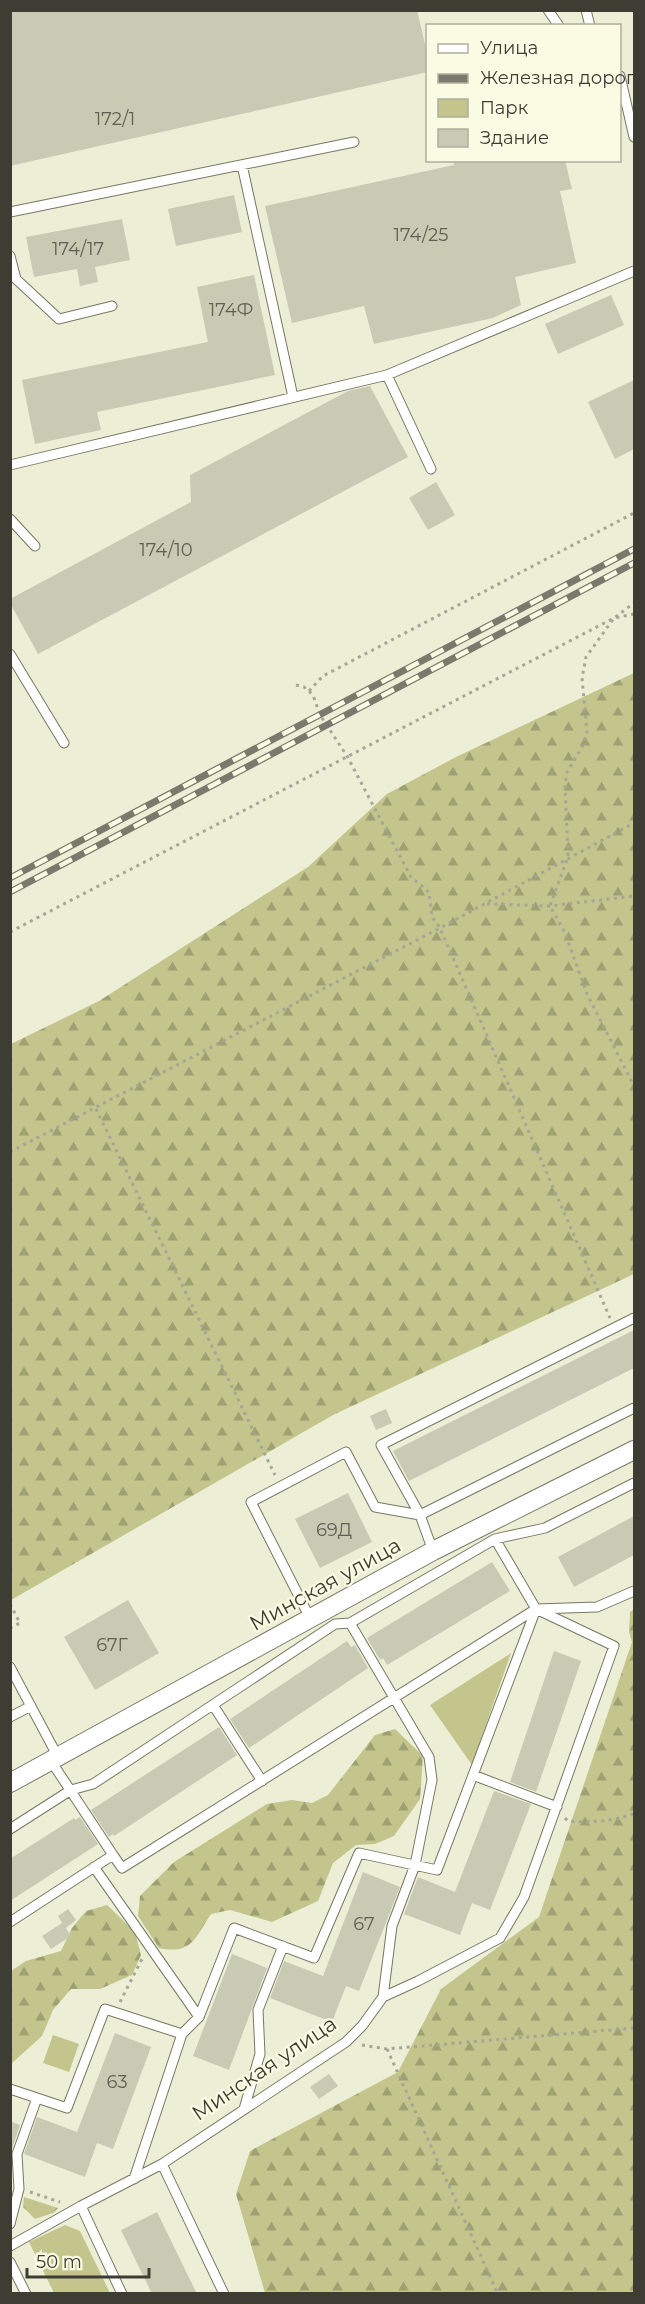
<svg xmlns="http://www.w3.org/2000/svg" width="645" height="2304" viewBox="0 0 645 2304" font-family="Montserrat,sans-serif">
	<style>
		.forest { fill: url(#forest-firs) }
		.park { fill: #c3c58c }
		.building { fill: #c9cab4 }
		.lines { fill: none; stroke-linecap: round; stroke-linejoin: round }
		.lane-casing { stroke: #777863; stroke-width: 11 }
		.street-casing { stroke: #777863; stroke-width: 20 }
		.path { stroke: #a5a695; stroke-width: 3; stroke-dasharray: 3 4.5; stroke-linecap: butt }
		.lane { stroke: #fff; stroke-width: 9 }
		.street { stroke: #fff; stroke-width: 18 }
		.rail-casing { stroke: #797a6c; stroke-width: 7 }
		.rail { stroke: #f9fbe3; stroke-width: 4.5; stroke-dasharray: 14; stroke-linecap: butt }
		.labels { text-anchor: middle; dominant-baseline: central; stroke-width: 4.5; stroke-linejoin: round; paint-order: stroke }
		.number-label { font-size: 18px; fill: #606054 }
		.street-label { font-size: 21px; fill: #3d3d34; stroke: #f9fbe3 }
	</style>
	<defs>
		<pattern id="forest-firs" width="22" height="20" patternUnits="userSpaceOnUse" patternTransform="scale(1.5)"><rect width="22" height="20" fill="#c3c58c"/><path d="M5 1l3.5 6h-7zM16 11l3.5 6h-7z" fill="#a0a173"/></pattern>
	</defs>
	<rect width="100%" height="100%" fill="#eceed6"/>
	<path class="forest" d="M634,673V1274L333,1415L11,1600V1044L99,1001L308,867L387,794L454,758Z
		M634,1609V2293H265L236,2194L250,2151L398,2072L441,1989L539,1917L632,1642L629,1632L630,1612Z
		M395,1729L423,1756L420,1799L394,1836L375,1844L356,1845L333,1863L318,1901L272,1922L230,1910L211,1914C195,1938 192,1955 159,1948L138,1916L140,1896L174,1862L267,1804L292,1800L312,1803L328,1795L375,1735Z
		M107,1905L135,1932L141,1955L132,1975L100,1989H71L53,2010L42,2036L11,2064V1971L26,1961L61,1951L72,1928L86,1911Z
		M24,2197L58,2208L53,2213L35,2219L23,2207Z"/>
	<path class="park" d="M511,1653L472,1765L430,1705Z
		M53,2035L79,2044L69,2072L43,2063Z
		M65,2225L80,2231L110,2293H54L29,2242Z"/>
	<path class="building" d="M10,10H417L428,57V72L10,166Z
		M453,160H565L572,189L560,191L576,263L515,277L521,305L493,318L374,344L364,306L292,323L265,206L454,165Z
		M234,195L242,232L176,246L168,209Z
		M122,219L130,260L95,267L98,282L80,286L77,269L34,277L26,237Z
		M254,275L275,375L97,412L101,430L35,444L22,380L208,342L197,287Z
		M611,295L624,325L558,354L545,324Z
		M634,380V449L615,459L588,402Z
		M370,386L408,457L38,654L10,603V599L191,502L190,475L348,391Z
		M436,482L455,515L428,530L409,498Z
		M634,1330V1368L409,1481L393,1451Z
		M386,1409L392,1423L376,1430L370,1416Z
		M348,1493L372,1542L320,1568L295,1519Z
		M634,1516V1555L574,1587L558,1557Z
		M492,1562L510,1591L387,1665L383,1658L380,1660L367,1638Z
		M128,1600L159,1653L95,1690L64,1637Z
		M347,1641L351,1647L355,1645L368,1668L249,1748L230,1719Z
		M554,1651L581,1661L536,1792L510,1782Z
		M219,1727L237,1755L114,1836L113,1834L109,1837L91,1810Z
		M494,1791L531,1804L490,1910L472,1903L460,1935L404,1914L418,1877L455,1892Z
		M80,1817L98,1844L10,1901V1859L74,1818L75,1820Z
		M363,1872L400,1887L359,1991L346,1986L332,2022L270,1998L284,1961L323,1976Z
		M68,1909L76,1920L66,1928L71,1936L51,1949L42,1936L62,1923L58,1916Z
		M232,1954L267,1968L229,2070L193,2056Z
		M115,2033L151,2047L113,2149L97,2143L85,2177L24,2154L37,2117L77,2132Z
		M329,2074L338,2086L319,2099L310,2087Z
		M10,2121L20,2125L12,2149H10Z
		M157,2212L197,2294H152L121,2230Z"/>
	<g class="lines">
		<defs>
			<path id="lane" d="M548,10L559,26
				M586,10L590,26
				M620,76L634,137
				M242,165L293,397
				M10,212L354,142
				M10,256L16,279L59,319L112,306
				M387,375L431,469
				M10,465L387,375L634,271
				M10,519L35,546
				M10,654L64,743
				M433,1551L420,1515L381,1445L634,1318
				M310,1618L251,1502L346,1452L375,1507L420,1515L634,1408
				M350,1623L429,1757L432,1780L415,1865L392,1926L383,1997
				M10,1667L58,1757
				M213,1705L262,1781
				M10,1717L31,1706
				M51,1761L113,1855
				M473,1775L557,1807
				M10,1829L71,1790L93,1784L335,1624L350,1623L495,1539L545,1528L634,1483
				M94,1867L199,2017
				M10,1922L113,1855L122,1868L536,1609L597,1607L634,1591
				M10,2089L67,2108L105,2009L182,2034
				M244,2109L260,2054L258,2010L283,1946
				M162,2164L224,2294
				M134,2179L182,2034L199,2017L234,1928L314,1958L359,1853L437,1870L536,1609L495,1539
				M81,2206L122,2294
				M10,2224L19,2189L17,2154L37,2098
				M10,2246L81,2206L162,2164L346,2042L362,2026L383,1997L418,1981L500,1938L524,1897L614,1646L536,1609
				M10,2262L26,2294"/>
			<path id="street" d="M10,1783L433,1551L634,1450"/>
		</defs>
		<use href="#lane" class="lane-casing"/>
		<use href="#street" class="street-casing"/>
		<path class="path" d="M634,614L614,618L586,657L582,678L587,732L582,747L567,772L565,785L568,857L550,906L565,933L587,994L634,1086
			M296,685L304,687L313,695L320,715L347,756L411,877L429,892L432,917L440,928L610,1318
			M309,691L323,676L634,513
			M487,904L550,906L634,896
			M10,932L614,618L634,603
			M96,1109L275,1475
			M10,1152L440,928L634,823
			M10,1604L20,1623L10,1628
			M565,1818L568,1821C591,1823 612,1821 634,1814
			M120,2002L143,1957
			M362,2045L387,2049L634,2028
			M387,2049L498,2294
			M30,2192L60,2202"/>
		<use href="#lane" class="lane"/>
		<use href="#street" class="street"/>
		<defs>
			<path id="rail" d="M10,878L634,549
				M10,892L634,563"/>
		</defs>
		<use href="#rail" class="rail-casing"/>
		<use href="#rail" class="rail"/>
	</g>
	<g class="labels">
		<g class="number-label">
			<text x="115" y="119">172/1</text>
			<text x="421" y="235">174/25</text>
			<text x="78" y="249">174/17</text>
			<text x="231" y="310">174Ф</text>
			<text x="166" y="550">174/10</text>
			<text x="334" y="1530">69Д</text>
			<text x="112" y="1645">67Г</text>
			<text x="364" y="1924">67</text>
			<text x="117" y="2082">63</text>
		</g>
		<g class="street-label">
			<text transform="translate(325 1584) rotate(-29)">Минская улица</text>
			<text transform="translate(264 2068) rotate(-34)">Минская улица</text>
		</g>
	</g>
	<rect width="645" height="2304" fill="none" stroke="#3d3d34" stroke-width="24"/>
	<rect x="426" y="24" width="195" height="138" fill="#f9fbe3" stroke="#aeaf9d" stroke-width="1.5"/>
	<rect x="438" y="44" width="30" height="9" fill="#ffffff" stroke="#aeaf9d" stroke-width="1.5"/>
	<text x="480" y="54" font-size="18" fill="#3d3d34">Улица</text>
	<rect x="438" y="74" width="30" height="9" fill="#797a6c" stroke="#aeaf9d" stroke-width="1.5"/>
	<text x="480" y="84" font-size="18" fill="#3d3d34">Железная дорога</text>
	<rect x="438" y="99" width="30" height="18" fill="#c3c58c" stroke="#aeaf9d" stroke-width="1.5"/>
	<text x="480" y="114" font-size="18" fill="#3d3d34">Парк</text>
	<rect x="438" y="129" width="30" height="18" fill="#c9cab4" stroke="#aeaf9d" stroke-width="1.5"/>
	<text x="480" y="144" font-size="18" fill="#3d3d34">Здание</text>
	<path d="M27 2268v9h122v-9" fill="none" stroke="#3d3d34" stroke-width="3"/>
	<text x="36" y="2268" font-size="18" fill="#3d3d34" stroke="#f9fbe3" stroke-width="4.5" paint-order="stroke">50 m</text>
</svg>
